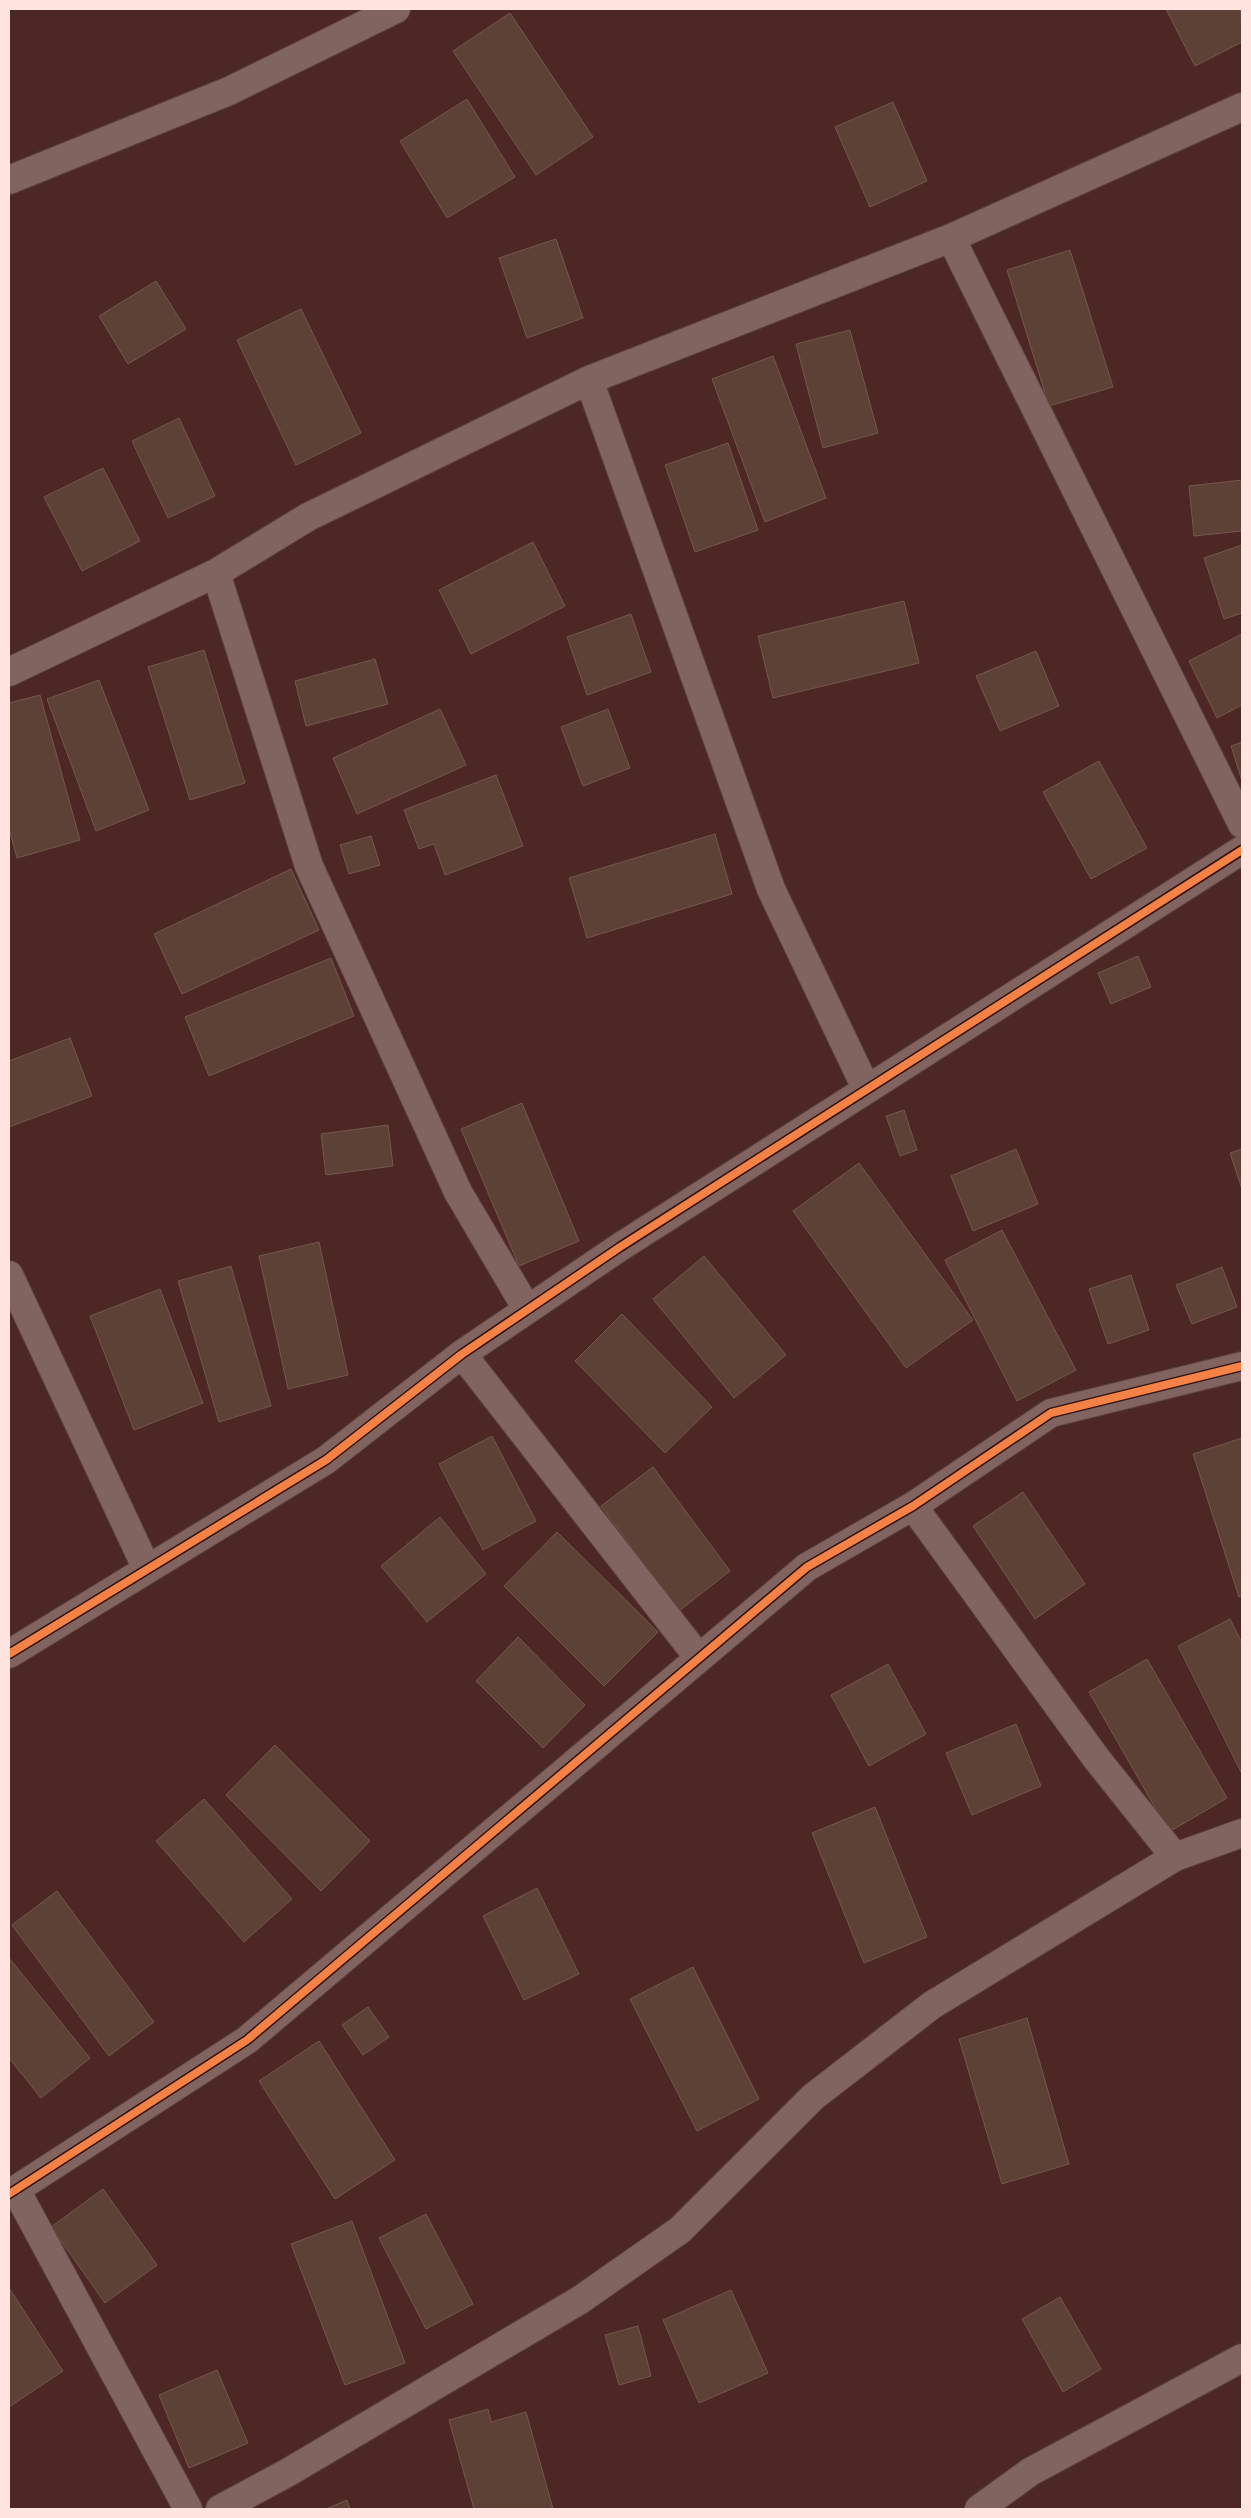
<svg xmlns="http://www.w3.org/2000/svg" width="1251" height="2518" viewBox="0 0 1251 2518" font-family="'Golos Text',sans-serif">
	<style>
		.building { fill: #5d4137; stroke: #75574e }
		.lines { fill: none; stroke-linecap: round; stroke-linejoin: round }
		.street-casing { stroke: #5c423f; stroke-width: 30 }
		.street { stroke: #816360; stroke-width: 28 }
		.cycleway-casing { stroke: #30110e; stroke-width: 11 }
		.cycleway { stroke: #f48246; stroke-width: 8 }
	</style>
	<rect width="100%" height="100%" fill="#4c2724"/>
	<path class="building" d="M1166,9H1241L1242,42L1195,66Z
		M510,13L593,137L536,175L453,51Z
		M467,99L515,177L447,218L400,141Z
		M893,102L927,181L870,207L835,127Z
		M556,239L583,318L527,338L499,258Z
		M1070,250L1113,387L1049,406L1007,270Z
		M156,281L186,329L128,364L99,316Z
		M301,309L361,433L296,465L237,340Z
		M850,330L878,433L823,448L796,344Z
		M773,356L826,498L765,522L712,379Z
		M179,418L215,496L168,518L132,441Z
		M728,443L758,530L695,552L665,465Z
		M103,468L140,541L82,571L44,497Z
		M1242,480V531L1194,536L1189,486Z
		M533,542L565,606L471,654L439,590Z
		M1242,545V613L1224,619L1204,558Z
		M904,601L919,663L773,698L758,636Z
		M631,614L651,672L587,695L567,637Z
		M1242,634V705L1217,718L1189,661Z
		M204,650L245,783L190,800L148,667Z
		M1036,651L1059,706L1000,731L976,676Z
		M375,659L388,704L306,726L295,681Z
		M99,680L149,810L96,831L47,699Z
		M40,695L80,840L17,858L9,829V703Z
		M440,709L466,765L357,814L333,758Z
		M608,709L630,768L583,786L561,727Z
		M1242,742V781L1231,746Z
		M1099,761L1147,848L1091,879L1043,792Z
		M496,775L523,846L445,875L434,844L419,849L404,810Z
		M715,834L732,894L587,938L569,878Z
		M371,836L380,865L349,874L340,845Z
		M291,869L319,930L182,994L154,934Z
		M1138,956L1151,987L1111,1004L1098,973Z
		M331,958L354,1016L209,1076L185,1017Z
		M70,1038L92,1096L9,1127V1061Z
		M522,1103L579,1241L519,1266L461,1129Z
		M904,1110L917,1150L900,1156L886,1116Z
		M388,1125L393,1166L326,1175L321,1134Z
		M1016,1149L1038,1204L973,1231L951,1176Z
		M1242,1149V1189L1230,1153Z
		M859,1163L973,1320L906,1368L793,1211Z
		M1002,1230L1076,1370L1017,1401L945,1260Z
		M319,1242L348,1375L288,1389L259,1256Z
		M704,1256L786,1355L734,1398L653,1299Z
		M231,1266L271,1406L219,1422L178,1281Z
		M1222,1267L1237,1307L1192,1324L1176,1285Z
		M1131,1275L1149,1330L1108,1344L1089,1289Z
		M160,1289L203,1403L134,1430L90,1316Z
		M622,1314L712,1407L665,1453L575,1361Z
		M492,1436L536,1521L483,1550L439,1464Z
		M1242,1438V1595L1239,1597L1193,1454Z
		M653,1467L730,1571L679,1611L601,1506Z
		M1023,1492L1085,1584L1035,1619L973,1526Z
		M440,1517L486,1574L427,1622L381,1566Z
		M557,1532L658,1632L604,1686L504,1586Z
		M1230,1619L1242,1643V1774L1178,1646Z
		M518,1637L585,1705L543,1748L476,1681Z
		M1147,1659L1227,1798L1169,1832L1089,1692Z
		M888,1664L926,1734L869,1766L831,1695Z
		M1016,1724L1041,1786L972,1815L946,1753Z
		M275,1745L370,1841L321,1891L226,1795Z
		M204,1799L292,1899L244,1942L156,1841Z
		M875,1807L927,1937L864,1963L812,1833Z
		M537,1888L579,1974L524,2000L483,1916Z
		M57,1891L154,2022L109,2056L12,1925Z
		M9,1958L90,2058L41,2098L9,2058Z
		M693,1967L759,2099L697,2131L630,1999Z
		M368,2007L389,2037L363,2055L342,2025Z
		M1027,2018L1069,2164L1002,2184L959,2039Z
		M319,2041L395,2160L335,2199L259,2081Z
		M103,2189L157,2265L105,2303L51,2227Z
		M426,2214L473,2304L426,2329L379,2238Z
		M352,2221L405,2363L345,2385L291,2244Z
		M9,2288L63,2371L9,2407Z
		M731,2290L768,2373L699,2403L663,2320Z
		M1060,2297L1101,2369L1063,2392L1022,2319Z
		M638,2326L651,2376L619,2385L605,2335Z
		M217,2370L248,2443L189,2468L159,2395Z
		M488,2409L491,2422L526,2412L553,2509H474L449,2420Z
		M347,2500L350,2509H326Z"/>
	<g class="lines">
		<defs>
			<path id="street" d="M9,180L229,91L396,9
				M951,238L1242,824
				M589,380L771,889L866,1088
				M216,573L309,866L458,1192L527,1309
				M9,672L216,573L308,517L589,380L951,238L1242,107
				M9,1275L147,1569
				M462,1354L699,1658
				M913,1506L1096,1758L1175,1857
				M9,1654L326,1460L462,1354L620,1247L1242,850
				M16,2190L188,2509
				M9,2194L247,2040L807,1567L913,1506L1051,1413L1242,1366
				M220,2509L287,2473L580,2300L680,2230L813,2097L932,2005L1175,1857L1242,1833
				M979,2509L1030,2472L1242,2358"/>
		</defs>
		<use href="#street" class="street-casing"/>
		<use href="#street" class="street"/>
		<defs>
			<path id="cycleway" d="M9,1654L326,1460L462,1354L620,1247L1242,850
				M9,2194L247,2040L807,1567L913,1506L1051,1413L1242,1366"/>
		</defs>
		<use href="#cycleway" class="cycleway-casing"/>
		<use href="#cycleway" class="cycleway"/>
	</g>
	<rect width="1251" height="2518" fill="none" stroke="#ffe4df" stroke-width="20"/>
</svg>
